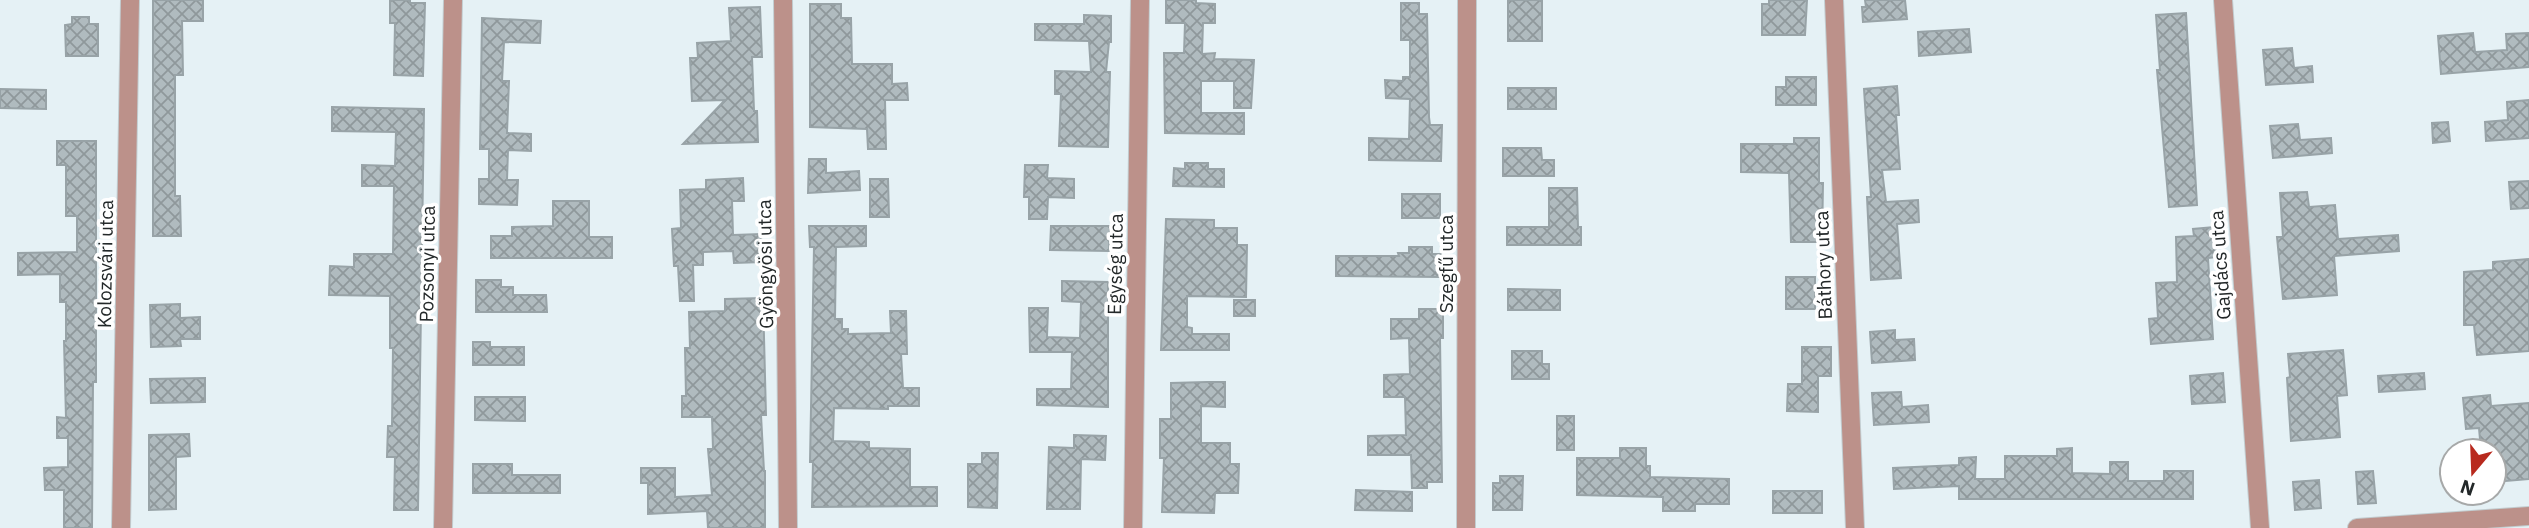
<svg xmlns="http://www.w3.org/2000/svg" width="2529" height="528" viewBox="0 0 2529 528" font-family="'IBM Plex Sans',sans-serif">
	<style>
		.building { fill: url(#building-cross-hatch); stroke: #98a3a7; stroke-width: 2 }
		.lines { fill: none; stroke-linecap: round; stroke-linejoin: round }
		.minor-casing { stroke: #c2cdd0; stroke-width: 20 }
		.minor { stroke: #bc918a; stroke-width: 18 }
		.labels { text-anchor: middle; dominant-baseline: central; stroke-width: 7; stroke-linejoin: round; paint-order: stroke }
		.street-label { font-size: 19px; fill: #232829; stroke: #fff }
	</style>
	<defs>
		<pattern id="building-cross-hatch" width="8" height="8" patternUnits="userSpaceOnUse" patternTransform="scale(1.75)"><rect width="8" height="8" fill="#b0bbbf"/><path d="M0 0l8 8M0 8l8-8" fill="none" stroke="#8f989b"/></pattern>
	</defs>
	<rect width="100%" height="100%" fill="#e5f1f5"/>
	<path class="building" d="M153,0H203V21H182L183,75H175V196H180L181,236H153Z
		M390,0H410V3H425L423,76L394,75L395,23H390Z
		M1166,0H1196V3L1215,4V23H1203L1202,54L1215,53L1214,59L1254,60L1251,108H1234V81H1201V113H1244V134L1165,133L1164,53H1184L1185,23H1166Z
		M1508,0H1542V41H1508Z
		M1769,0H1807L1805,35H1762V4H1769Z
		M1865,0H1905L1907,19L1863,22L1862,7H1866Z
		M1401,3H1419V14H1427L1429,117L1430,125H1442L1441,161L1369,160V138L1409,139L1410,99L1386,98L1385,80L1403,81V77H1410V40H1401Z
		M810,4H841V18H851L852,64H892V84L907,83L908,100H885L886,149H868L867,129L810,127Z
		M760,7L762,57H752L754,111H757L758,142L683,144L725,100L692,101L690,58H698L697,43L731,41L729,8Z
		M2186,13L2197,205L2169,207L2157,70H2160L2156,15Z
		M1084,15L1111,16V42H1109L1106,72H1110L1108,147L1059,146L1061,94H1055V71L1091,72L1089,41L1035,40V24H1084Z
		M72,17H89V24H98V56H66L65,25L72,24Z
		M482,18L541,21L540,43L504,42L502,81H509L507,133L531,134V151L508,150L507,180H518L517,205L479,204V179H489V149H480Z
		M1969,29L1971,52L1919,56L1918,32Z
		M2473,33L2475,52L2507,50L2506,34L2529,33V67L2441,74L2438,36Z
		M2292,48L2294,68L2312,66L2313,82L2266,85L2263,50Z
		M1786,77H1816V105H1776V87H1786Z
		M1897,86L1899,115H1896L1900,169L1882,170L1886,202L1918,200L1919,222L1897,224L1901,278L1871,280L1867,197H1871L1864,89Z
		M1508,88H1556V109H1508Z
		M0,89L46,90V109L0,108Z
		M2529,100V138L2486,141L2485,122L2508,120L2507,102Z
		M332,107L424,109L418,510H394L395,457H387L388,426H392L393,348H390V296L329,295L330,266L354,267V254H393L394,186H362V165L395,166L396,132L332,131Z
		M2448,122L2450,141L2433,143L2432,123Z
		M2298,124L2300,140L2331,138L2332,153L2273,158L2270,126Z
		M1794,138H1819V183H1823L1822,242H1791L1789,173L1741,172V144H1794Z
		M57,141H96V382H93L92,528H64V490H45L44,468L68,467V438H57V417L66,418L64,341H66V302H60V274L18,275V253L77,252V216H66V165H57Z
		M1503,148H1541L1542,160H1554V176H1503Z
		M809,159H826V173L859,171L860,190L808,193Z
		M1185,163H1208V169H1224V187L1173,186L1174,168L1185,169Z
		M1025,165H1048L1047,178L1074,179V198L1048,197L1047,219H1029V197H1024Z
		M743,178L744,201H732L733,235L761,234L762,262L734,263L733,251L703,252V265H693L694,301H680L678,266H674L672,229L681,228L680,190L706,189V180Z
		M870,179H888L889,217H870Z
		M2529,181V208L2511,209L2509,182Z
		M1549,188H1577L1578,227H1581V245H1507V227H1549Z
		M2307,192L2309,207L2335,205L2338,239L2398,235L2399,251L2334,256L2337,295L2283,299L2277,237H2283L2280,193Z
		M1402,194H1440V218H1402Z
		M553,201H589V237H612V258H491V236H512V227L553,226Z
		M1166,219L1214,220V228H1237V245H1247L1246,297L1187,296V327L1192,328V334H1229V350H1161Z
		M809,226H866V246L836,247L835,319H842V329H848V334L891,333L890,311H906L907,354H901L903,388H919V406H888V409L834,408L833,441L869,442V448L910,449V487H937V506L812,507L813,462H810L814,247H810Z
		M1051,226H1110L1109,251L1050,250Z
		M2214,227L2216,257L2208,258L2213,339L2151,344L2149,319L2158,318L2156,283L2177,282L2176,237L2194,236L2193,229Z
		M1409,247H1432V254H1441V277L1336,276V256H1399L1398,253H1409Z
		M2529,259V351L2477,355L2474,325H2464V272L2493,270V262Z
		M1786,277H1815V309H1786Z
		M476,280H501V287H513V295H546L547,312H476Z
		M1062,281L1108,282V407L1037,405V389H1071L1072,352H1030L1029,308H1048L1047,337L1080,338L1081,302L1062,301Z
		M1508,289L1560,290V310H1508Z
		M763,298L766,415H761L764,471H765V528H708L707,511L648,514V483H641V468H675V497L712,495L708,449H713L712,417H682V396H686L685,348H690L689,312L725,311V299Z
		M1234,300H1255V316H1234Z
		M180,304V318L200,317V339H180L181,346L151,347L150,305Z
		M1419,309H1443V338H1440L1442,482H1427V488H1412L1411,455H1368V436L1406,435L1405,397H1384V375L1410,374L1409,338L1391,339V319H1419Z
		M1895,330V340L1914,339L1915,360L1872,363L1870,332Z
		M473,342H490V347H524V365H473Z
		M1802,347H1831V376H1818V412L1787,411L1788,384H1802Z
		M2343,350L2347,395L2337,396L2340,437L2291,441L2287,378L2290,377L2288,354Z
		M1512,351H1542V364H1549V379H1512Z
		M2223,373L2225,402L2192,404L2190,376Z
		M2424,373L2425,389L2379,392L2378,376Z
		M205,378V402L151,403L150,379Z
		M1207,382H1225V407L1201,406V443H1230V464H1239L1238,493H1215L1214,513L1162,512L1164,458H1160V419H1171V383Z
		M1901,392L1902,407L1928,405L1929,422L1874,425L1872,393Z
		M2490,395L2491,406L2529,403V479L2494,482V451H2481L2479,428L2466,429L2463,398Z
		M475,397H525V421L475,420Z
		M1557,416H1574V450H1557Z
		M189,434L190,456L176,457V509L149,510V435Z
		M1074,435L1106,436L1105,460L1081,459L1080,509H1047L1049,447L1074,448Z
		M1620,448H1646V466H1650V477L1729,479V504H1695V511H1663V497L1577,495V458H1620Z
		M2072,448V473L2110,474V462H2128V481H2164V471H2193V499H1959V486L1894,489L1893,468L1959,465V458L1976,457L1975,479H2005V456H2057V449Z
		M982,453H998L997,508L968,507V464H982Z
		M473,464H512V475H560V493H473Z
		M2373,471L2376,503L2358,504L2356,472Z
		M1500,476H1523L1522,510H1493V483H1500Z
		M2319,480L2321,508L2295,510L2293,482Z
		M1356,490L1412,492V511L1355,510Z
		M1773,491H1822V513H1773Z"/>
	<g class="lines">
		<defs>
			<path id="minor" d="M783,0L788,528
				M1834,0L1855,528
				M2223,0L2260,528
				M121,528L130,0
				M443,528L453,0
				M1133,528L1140,0
				M1466,528L1467,0
				M2357,528L2529,516"/>
		</defs>
		<use href="#minor" class="minor-casing"/>
		<use href="#minor" class="minor"/>
	</g>
	<g class="labels">
		<g class="street-label">
			<text transform="translate(105 264) rotate(-89)">Kolozsvári utca</text>
			<text transform="translate(427 264) rotate(-89)">Pozsonyi utca</text>
			<text transform="translate(765 264) rotate(-91)">Gyöngyösi utca</text>
			<text transform="translate(1115 264) rotate(-89)">Egység utca</text>
			<text transform="translate(1446 264) rotate(-90)">Szegfű utca</text>
			<text transform="translate(1823 265) rotate(-92)">Báthory utca</text>
			<text transform="translate(2220 265) rotate(-94)">Gajdács utca</text>
		</g>
	</g>
	<g transform="translate(2473 472) rotate(199)"><circle r="33" fill="#ffffff" stroke="#a7a9a9" stroke-width="2"/>
	<path d="M0-5L12 26L0 18L-12 26Z" fill="#b82a1e"/>
	<text y="-10" font-size="19" font-weight="bold" text-anchor="middle" fill="#232829">N</text>
	</g>
</svg>
